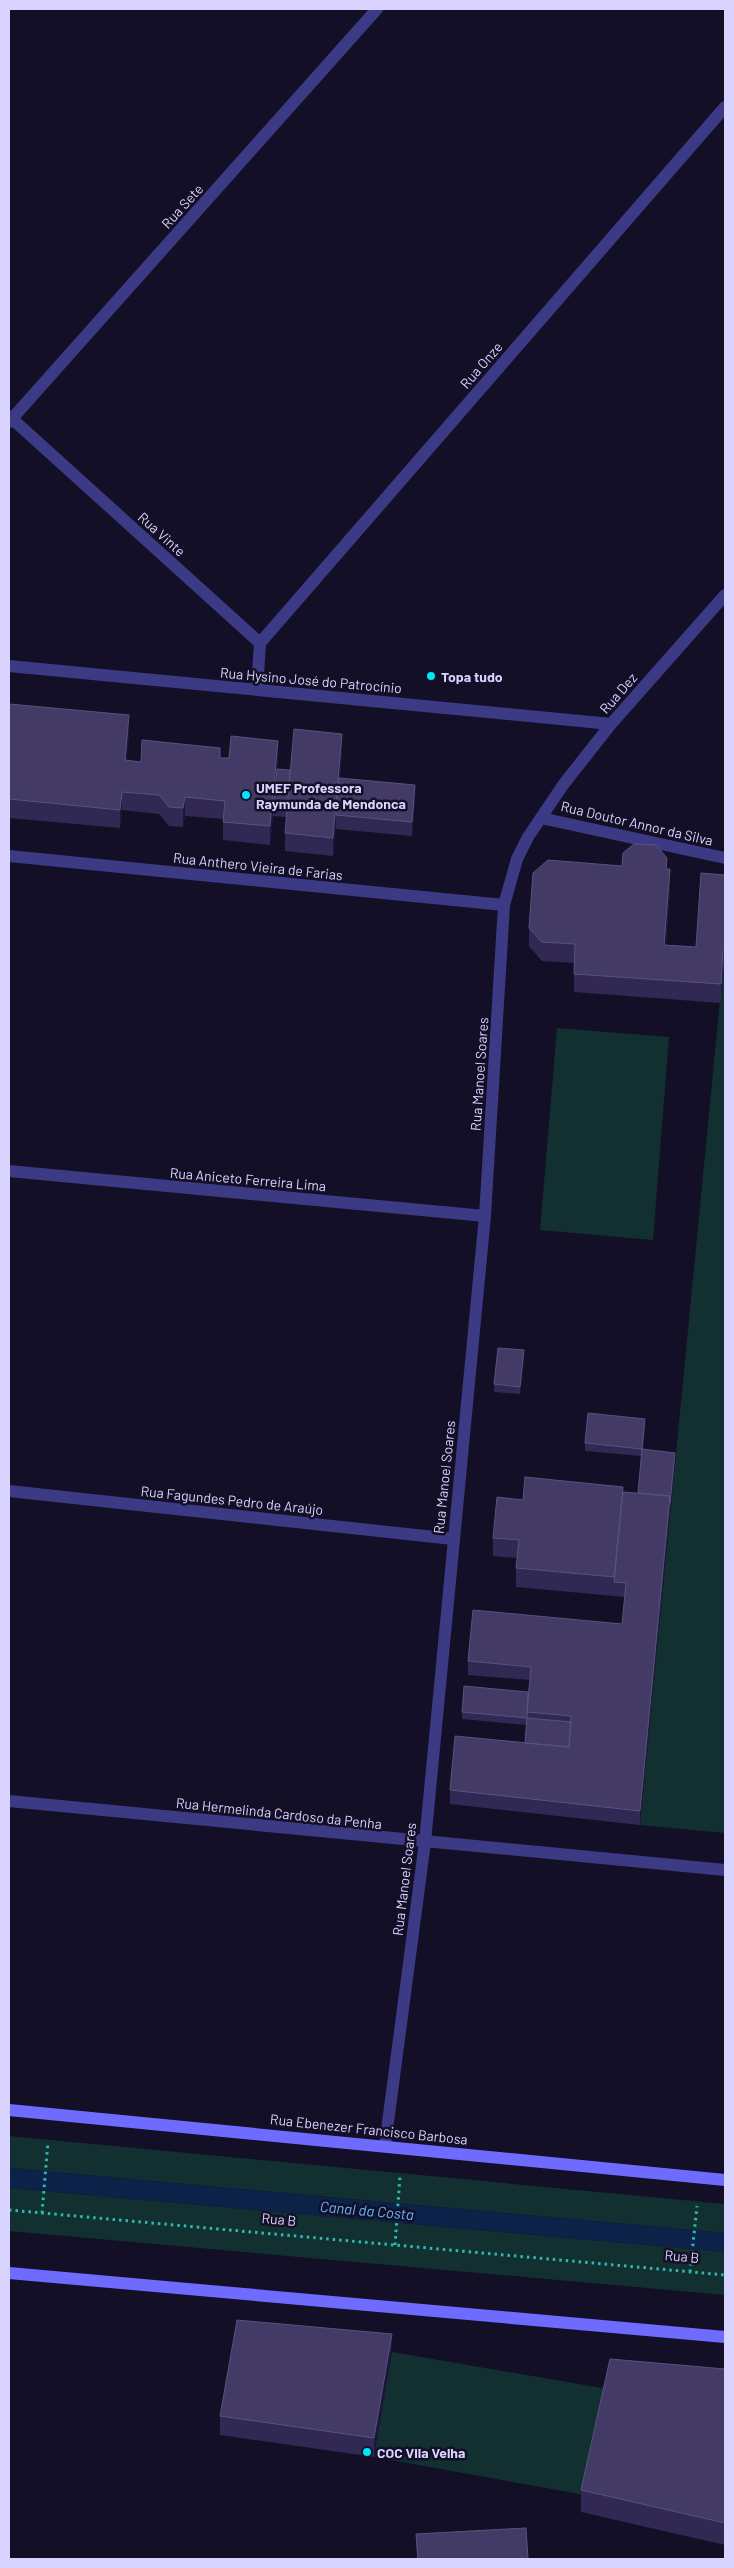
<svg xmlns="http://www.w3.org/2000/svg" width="734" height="2568" viewBox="0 0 734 2568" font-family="Barlow,sans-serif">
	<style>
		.green { fill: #12302f }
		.water { fill: #0c2248 }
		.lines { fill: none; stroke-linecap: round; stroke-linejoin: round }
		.path { stroke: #2fb8b0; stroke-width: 3; stroke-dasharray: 2.5 4; stroke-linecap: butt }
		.minor { stroke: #3d3a85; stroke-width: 12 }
		.secondary { stroke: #6f6bff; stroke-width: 12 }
		.wall { fill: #312854 }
		.shaded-wall { fill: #1d163a }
		.building { fill: #433a66; stroke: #5a527e }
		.poi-dot { fill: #00e5ff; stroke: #130f26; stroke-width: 2 }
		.labels { text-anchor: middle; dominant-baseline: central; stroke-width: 5; stroke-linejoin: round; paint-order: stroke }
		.street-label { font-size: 14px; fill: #d9d4ff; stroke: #130f26 }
		.poi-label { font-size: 14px; font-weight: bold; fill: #d9d4ff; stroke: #130f26; text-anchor: start }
		.water-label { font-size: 15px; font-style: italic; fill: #62b6ff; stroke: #130f26 }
	</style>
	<rect width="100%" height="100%" fill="#130f26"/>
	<path class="green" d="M723,969L725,970V1833L640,1825Z
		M557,1028L669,1037L653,1240L540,1230Z
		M9,2136L725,2204V2233L9,2168Z
		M9,2188L725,2252V2295L9,2231Z
		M392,2352L608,2389L585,2495L374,2457Z"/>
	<path class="water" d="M9,2168L725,2233V2252L9,2188Z"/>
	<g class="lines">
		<path class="path" d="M9,2210L725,2275
			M42,2213L48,2142
			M395,2245L400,2176
			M690,2272L697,2206"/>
		<path class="minor" d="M9,416L260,643
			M9,422L377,9
			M260,643L725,107
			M9,666L611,724
			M257,690L260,643
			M541,818L725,858
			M9,856L504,905
			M9,1171L485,1216
			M9,1491L453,1539
			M9,1801L725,1870
			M385,2145L425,1842L485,1216L504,905L517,859L528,837L563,785L611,724L725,595"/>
		<path class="secondary" d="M9,2110L725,2180
			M9,2273L725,2337"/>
	</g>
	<path class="wall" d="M9,704L129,734L126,760L141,762L220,758L278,760L277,769L290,770L342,752L340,778L415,798L412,836L336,829V826L333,856L285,851V833L286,817L273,816V814L270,845L223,840V819L185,816L183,827L169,826L159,814L122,810L120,828L9,818Z
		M667,869L670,888L666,945L696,947L725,875V970L723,969L721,1003L574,992V963L542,961L529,946V928Z
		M524,1357L520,1394L494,1392V1384Z
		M645,1427L643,1449L675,1460L640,1825L450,1804V1790L525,1743L526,1725L462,1719V1712L528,1692L530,1680L468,1675V1661L622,1624L625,1597L516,1587V1568L517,1558L493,1556V1538L523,1500L623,1492L638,1493L641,1456L585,1451V1443Z
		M392,2352L374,2457L220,2435V2416Z
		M725,2369V2545L581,2512V2490Z
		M416,2534L528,2559H417Z"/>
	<path class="shaded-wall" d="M129,715V734L125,779V760Z
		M342,734V752L337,815H336V826L333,856V838Z
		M278,741V760L270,845V826Z
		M415,785V798L412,836V822Z
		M122,792V810L120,828V810Z
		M185,797V816L183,827V808Z
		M670,869V888L664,963V945Z
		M723,951V969L721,1003V984Z
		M524,1350V1357L520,1394V1387Z
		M645,1419V1427L642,1456V1449Z
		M675,1453V1460L640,1825V1811Z
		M392,2334V2352L374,2457V2438Z"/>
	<path class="building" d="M9,704L129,715L125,760L141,762L142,740L220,748V758H229L231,736L278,741L270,826L223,822L225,801L185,797L183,808L169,807L159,795L122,792L120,810L9,799Z
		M294,729L342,734L333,838L285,833Z
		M277,769L290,770L287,810L273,808Z
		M339,778L415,785L412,822L336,815Z
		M634,844L656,845L667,858L666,869H670L664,945L696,947L701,873L725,875V951H723L721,984L574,974L575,944L542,942L529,928L533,873L548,860L622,866L623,853Z
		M498,1348L524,1350L520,1387L494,1384Z
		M588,1413L645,1419L642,1449L675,1453L670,1503V1496L638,1493L642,1449L585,1443Z
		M525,1477L623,1487L614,1577L516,1568L519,1540L493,1538L497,1497L523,1500Z
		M623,1492L670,1496L640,1811L450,1790L455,1736L569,1747L571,1716L527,1712L531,1667L468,1661L473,1610L622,1624L626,1583L614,1582Z
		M464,1686L528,1692L527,1718L462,1712Z
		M527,1718L571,1722L569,1747L525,1743Z
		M237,2320L392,2334L374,2438L220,2416Z
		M610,2359L725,2369V2523L581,2490Z
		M526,2528L528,2559H418L416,2534Z"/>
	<g class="poi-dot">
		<circle cx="431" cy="676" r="5"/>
		<circle cx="246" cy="795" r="5"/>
		<circle cx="367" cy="2452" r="5"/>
	</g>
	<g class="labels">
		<g class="street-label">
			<text transform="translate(182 206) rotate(-48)">Rua Sete</text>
			<text transform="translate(481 365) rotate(-49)">Rua Onze</text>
			<text transform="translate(162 534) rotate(42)">Rua Vinte</text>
			<text transform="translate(311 680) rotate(5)">Rua Hysino José do Patrocínio</text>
			<text transform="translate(618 693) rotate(-49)">Rua Dez</text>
			<text transform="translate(637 823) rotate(13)">Rua Doutor Annor da Silva</text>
			<text transform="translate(258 866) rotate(6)">Rua Anthero Vieira de Farias</text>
			<text transform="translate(479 1074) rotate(-86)">Rua Manoel Soares</text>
			<text transform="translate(248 1179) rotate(5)">Rua Aniceto Ferreira Lima</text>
			<text transform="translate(444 1477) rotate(-84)">Rua Manoel Soares</text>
			<text transform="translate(232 1500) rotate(6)">Rua Fagundes Pedro de Araújo</text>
			<text transform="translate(279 1813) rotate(6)">Rua Hermelinda Cardoso da Penha</text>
			<text transform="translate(404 1879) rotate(-83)">Rua Manoel Soares</text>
			<text transform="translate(369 2129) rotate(6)">Rua Ebenezer Francisco Barbosa</text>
			<text transform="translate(279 2219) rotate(5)">Rua B</text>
			<text transform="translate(682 2256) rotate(5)">Rua B</text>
		</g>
		<g class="poi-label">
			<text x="441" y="676">Topa tudo</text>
			<text x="256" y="787">UMEF Professora<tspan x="256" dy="16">Raymunda de Mendonca</tspan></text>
			<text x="377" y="2452">COC Vila Velha</text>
		</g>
		<g class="water-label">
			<text transform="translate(367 2210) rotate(5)">Canal da Costa</text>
		</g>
	</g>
	<rect width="734" height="2568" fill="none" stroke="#d9d4ff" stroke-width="20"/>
</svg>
